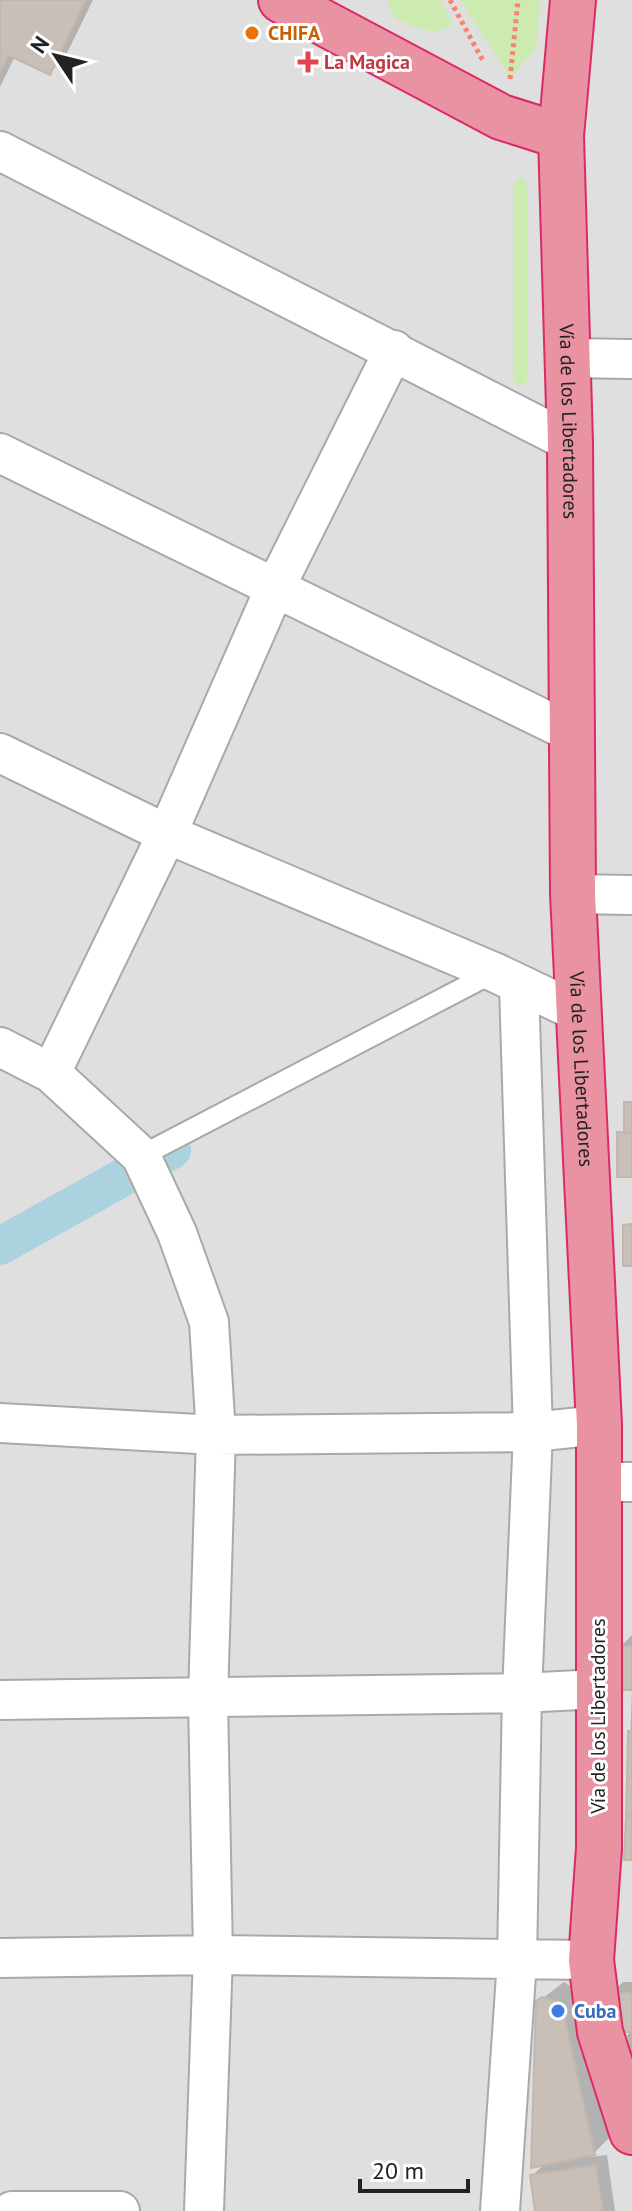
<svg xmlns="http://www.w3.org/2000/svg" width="632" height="2211" viewBox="0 0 632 2211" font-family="'PT Sans',sans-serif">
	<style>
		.residential { fill: #e0dfdf }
		.grass { fill: #cdebb0 }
		.shadow { fill: #0003 }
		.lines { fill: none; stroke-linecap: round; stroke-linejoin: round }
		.canal { stroke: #aad3df; stroke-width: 38 }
		.building { fill: #c7bfb8; stroke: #c4b6ab; stroke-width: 2 }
		.lane-casing { stroke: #a9a9a9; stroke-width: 24 }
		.street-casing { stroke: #a9a9a9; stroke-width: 42 }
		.highway-casing { stroke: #dc2a67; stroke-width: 48 }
		.path { stroke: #fa8072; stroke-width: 5; stroke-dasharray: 4 4; stroke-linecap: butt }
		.lane { stroke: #fff; stroke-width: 20 }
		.street { stroke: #fff; stroke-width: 38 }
		.highway { stroke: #e892a2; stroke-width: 44 }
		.food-dot { fill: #e8710a; stroke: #fff; stroke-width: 3 }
		.health-dot { fill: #e0444e; stroke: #fff; stroke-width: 3 }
		.shop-dot { fill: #3f7fe0; stroke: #fff; stroke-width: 3 }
		.labels { text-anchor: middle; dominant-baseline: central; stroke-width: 6; stroke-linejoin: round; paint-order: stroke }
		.food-label { font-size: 20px; font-weight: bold; fill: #c56008; stroke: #fff; text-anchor: start }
		.health-label { font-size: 20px; font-weight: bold; fill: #be3a42; stroke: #fff; text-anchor: start }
		.street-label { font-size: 20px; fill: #222; stroke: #fff }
		.shop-label { font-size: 20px; font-weight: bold; fill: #366cbe; stroke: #fff; text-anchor: start }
	</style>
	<rect width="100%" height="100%" fill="#f2efe9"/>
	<path class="residential" d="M0,0H632V2211H0Z"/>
	<path class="grass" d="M387,0H441L453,24L437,33C419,28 389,24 387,0Z
		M460,0H541L536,47L511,78Z
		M521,176L528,185L527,382L520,386L513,381V184Z"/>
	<path class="shadow" d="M0,0H93L65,57L49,73L15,56L0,87Z
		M632,1635V1858H626L632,1688L620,1647Z
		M564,1982L577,1990L610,2137L590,2157L607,2155L615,2211H537L532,2176L545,2163L538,2002Z
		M623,1982H632V2030L611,1994Z
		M632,2031V2056L627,2035Z"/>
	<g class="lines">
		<path class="canal" d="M0,1246L172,1150"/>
	</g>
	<path class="building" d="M0,0H86L50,75L8,55L0,73Z
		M624,1102H632V1133H624Z
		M617,1132L632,1133V1177H617Z
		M632,1224V1266H623V1225Z
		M618,1646H632V1690H619Z
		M628,1731H632V1778H627Z
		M627,1778H632V1816H626Z
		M626,1816H632V1860H624Z
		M609,1993H632V2032H608Z
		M542,1997L555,2000L562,2006L595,2155L531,2168L536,2001Z
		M596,2165L603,2211H535L530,2175Z"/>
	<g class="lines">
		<defs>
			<path id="lane" d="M141,1156L494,972"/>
			<path id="street" d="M0,151L570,442
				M567,358L632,359
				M0,453L572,733
				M0,753L167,834L494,972L578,1012
				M573,894L632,895
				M0,1047L51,1073L141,1156L177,1233L209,1322L216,1435L208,1699L213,1955L204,2211
				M51,1073L167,834L274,590L394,350
				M0,1423L216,1435L533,1432L599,1425
				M598,1482H632
				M0,1700L522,1693L598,1689
				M0,1958L213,1955L591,1960
				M12,2211H120
				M500,2211L517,1960L522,1693L533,1432L519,986"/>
			<g id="highway">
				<path d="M281,0L501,117L561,136"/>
				<path id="s1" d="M573,0L561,136L570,442L573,894L599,1425V1848L591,1960L600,2032L632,2132"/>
			</g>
		</defs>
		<use href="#lane" class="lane-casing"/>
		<use href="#street" class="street-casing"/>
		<use href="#highway" class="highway-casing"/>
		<path class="path" d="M450,0L483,61
			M510,79L518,0"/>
		<use href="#lane" class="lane"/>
		<use href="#street" class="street"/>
		<use href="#highway" class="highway"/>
	</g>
	<circle class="food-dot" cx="252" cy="33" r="8"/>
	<path class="health-dot" d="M304 50h8v8h8v8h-8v8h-8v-8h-8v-8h8z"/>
	<circle class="shop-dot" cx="558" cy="2011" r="8"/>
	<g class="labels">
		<g class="food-label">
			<text x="268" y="33">CHIFA</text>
		</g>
		<g class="health-label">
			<text x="324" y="62">La Magica</text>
		</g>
		<g class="street-label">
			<text stroke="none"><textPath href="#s1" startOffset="422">Vía de los Libertadores</textPath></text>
			<text stroke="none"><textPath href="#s1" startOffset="1070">Vía de los Libertadores</textPath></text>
			<text transform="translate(598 1716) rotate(-90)">Vía de los Libertadores</text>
		</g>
		<g class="shop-label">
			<text x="574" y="2011">Cuba</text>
		</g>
	</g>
	<g transform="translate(56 56) rotate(305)" stroke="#ffffff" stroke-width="6" paint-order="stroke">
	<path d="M0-6L14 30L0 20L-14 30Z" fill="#222222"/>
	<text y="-12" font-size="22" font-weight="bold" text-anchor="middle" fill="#222222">N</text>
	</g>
	<path d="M360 2179v12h108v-12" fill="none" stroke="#222222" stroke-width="4"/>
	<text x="372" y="2179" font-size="24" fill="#222222" stroke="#ffffff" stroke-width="6" paint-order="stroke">20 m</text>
</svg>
